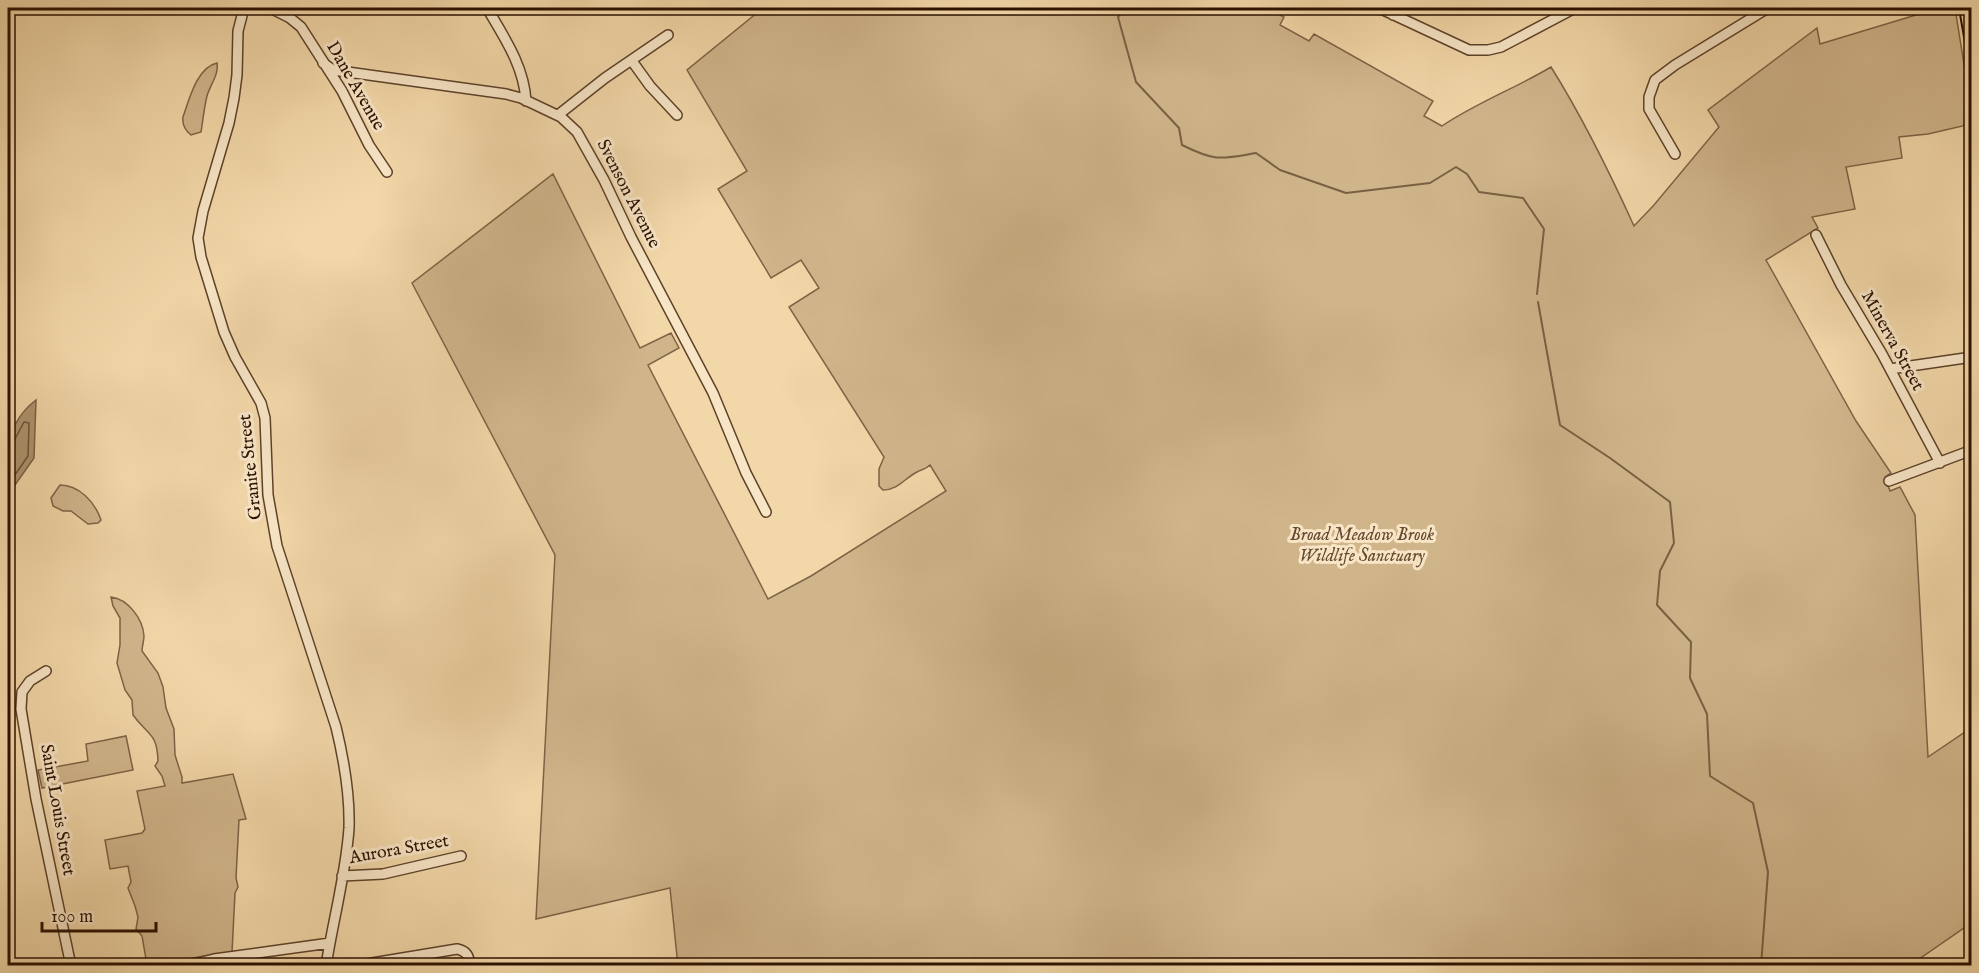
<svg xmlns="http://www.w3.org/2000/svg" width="1979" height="973" viewBox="0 0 1979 973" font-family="'IM FELL English',serif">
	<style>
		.green { fill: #d0b58b; stroke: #7e6346; stroke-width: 1.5 }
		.water { fill: #ae946f; stroke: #7a6043; stroke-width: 1.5 }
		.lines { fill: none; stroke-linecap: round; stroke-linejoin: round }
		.shore { stroke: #6c5238; stroke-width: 1.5 }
		.stream { stroke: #7a6043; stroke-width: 2 }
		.minor-casing { stroke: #5d422a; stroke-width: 12 }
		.major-casing { stroke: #2b1100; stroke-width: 14 }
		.minor { stroke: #f7e5c6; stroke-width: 9 }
		.major { stroke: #f2d7a8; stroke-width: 10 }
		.labels { text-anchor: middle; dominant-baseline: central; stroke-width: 6; stroke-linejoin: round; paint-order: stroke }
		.street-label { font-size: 18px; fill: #2b1100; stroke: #f7e5c6 }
		.park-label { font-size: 18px; font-style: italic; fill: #654a31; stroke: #f7e5c6 }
	</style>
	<rect width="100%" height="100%" fill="#f2d7a8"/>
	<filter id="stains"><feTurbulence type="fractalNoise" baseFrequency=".00333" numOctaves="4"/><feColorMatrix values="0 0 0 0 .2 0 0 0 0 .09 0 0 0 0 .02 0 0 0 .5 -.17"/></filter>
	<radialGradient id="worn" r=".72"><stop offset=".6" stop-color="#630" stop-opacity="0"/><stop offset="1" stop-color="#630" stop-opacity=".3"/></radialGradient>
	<path class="green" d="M763,8H1266L1284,17L1280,25L1309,41L1314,34L1433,101L1424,116L1442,126C1476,103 1516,88 1551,67C1583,118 1609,171 1634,226L1654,205L1719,127L1708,110L1817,28L1820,44L1939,8H1955L1966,77L1967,125L1928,134L1899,137L1902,158L1846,167L1855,209L1812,217L1818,228L1766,260L1856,421L1891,473L1885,477L1890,491L1900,487L1915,515L1928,757L1971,728V923L1909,966H678L670,888L536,919L555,555L412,283L553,174L640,348L671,333L679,348L648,365L768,599L811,576L946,491L930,465C925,470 922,469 917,472C905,478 898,490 883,490L879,486V469L884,457L789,307L819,288L801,260L771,278L718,189L747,171L687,70Z
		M217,63C219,75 210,85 207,96C204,108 203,120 201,132L191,135C185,130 182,124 183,117C189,100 197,67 217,63Z
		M60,485C79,485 95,502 101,520L98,523L88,524L71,511H63L53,506L51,498Z
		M111,597C128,599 143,619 144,636C144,641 142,646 142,651L158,673L163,687L166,708L174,729L175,755L182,777V783L233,774L246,819L239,820L236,878L238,887L235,893L232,952L147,965L142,936L136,929L138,917L135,906L128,888L131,882L128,866L110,869L105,840L142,833L145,829L137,791L165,786L162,776L155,766L158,761C157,732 148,736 133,715L132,700L125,690L117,663L120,645V618L113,606Z
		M126,736L133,770L42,788L38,770L88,761L86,744Z"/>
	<path class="water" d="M36,400L34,458L8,495C7,458 3,425 36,400Z"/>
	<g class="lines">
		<path class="shore" d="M8,442L15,439L24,422L29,423L28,456L8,485"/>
		<path class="stream" d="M1126,8L1118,17L1136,82L1179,128L1182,145C1216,162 1221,159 1256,153L1280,170L1346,193L1430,183L1456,167L1467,174L1479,192L1523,198L1544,229L1537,294
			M1538,302L1560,425L1610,458L1670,502L1674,543L1660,571L1657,605L1691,642L1690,678L1707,714L1710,776L1753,803L1768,872L1761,966"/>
		<defs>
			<path id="minor" d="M244,8L238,31L237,75L234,98L229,123L203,211L198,238L201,257L224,332L235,357L261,403L265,418L268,495L277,546L336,727C344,760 350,794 349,828C346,874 333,920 326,966
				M270,8L290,18L301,27L342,91L369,145L387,172
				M487,8C504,37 524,66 526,101
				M1379,8L1469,50H1488L1501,47L1575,8
				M1393,15L1407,8
				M632,61L650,86L677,115
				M323,63L333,70L506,94L521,98L561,117L577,132L604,180L631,237L713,393L746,473L766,512
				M558,115L605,78L668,35
				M1675,154L1649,109V97L1655,80L1675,65L1768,8
				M1816,235L1841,285L1882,354L1940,463
				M1890,369L1972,357
				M1889,481L1972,450
				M46,671L30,681L22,692L21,709L36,799L71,966
				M342,876L383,874L461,856
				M185,966L214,959L330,943
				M354,966L457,949C467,951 469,956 470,966"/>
			<path id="major" d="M1965,8L1972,48"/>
		</defs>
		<use href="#minor" class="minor-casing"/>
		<use href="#major" class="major-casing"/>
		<use href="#minor" class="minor"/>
		<use href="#major" class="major"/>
	</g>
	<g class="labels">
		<g class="street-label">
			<text transform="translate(355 86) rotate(60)">Dane Avenue</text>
			<text transform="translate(628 194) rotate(63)">Svenson Avenue</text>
			<text transform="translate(1892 341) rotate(61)">Minerva Street</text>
			<text transform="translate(251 467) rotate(-96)">Granite Street</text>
			<text transform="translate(57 810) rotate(80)">Saint Louis Street</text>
			<text transform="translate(399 850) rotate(-10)">Aurora Street</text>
		</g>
		<g class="park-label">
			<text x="1362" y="535">Broad Meadow Brook<tspan x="1362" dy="21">Wildlife Sanctuary</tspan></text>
		</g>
	</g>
	<rect width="1979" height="973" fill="none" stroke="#f2d7a8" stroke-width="30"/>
	<rect x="9" y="9" width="1961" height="955" fill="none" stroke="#2b1100" stroke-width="3"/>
	<rect x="15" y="15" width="1949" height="943" fill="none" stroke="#2b1100" stroke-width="1.5"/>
	<path d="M42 922v9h114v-9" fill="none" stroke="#2b1100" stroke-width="3"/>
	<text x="51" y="922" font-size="18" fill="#2b1100" stroke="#f7e5c6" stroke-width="4.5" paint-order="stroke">100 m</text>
	<rect width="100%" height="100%" filter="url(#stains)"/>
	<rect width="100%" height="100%" fill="url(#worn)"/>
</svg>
